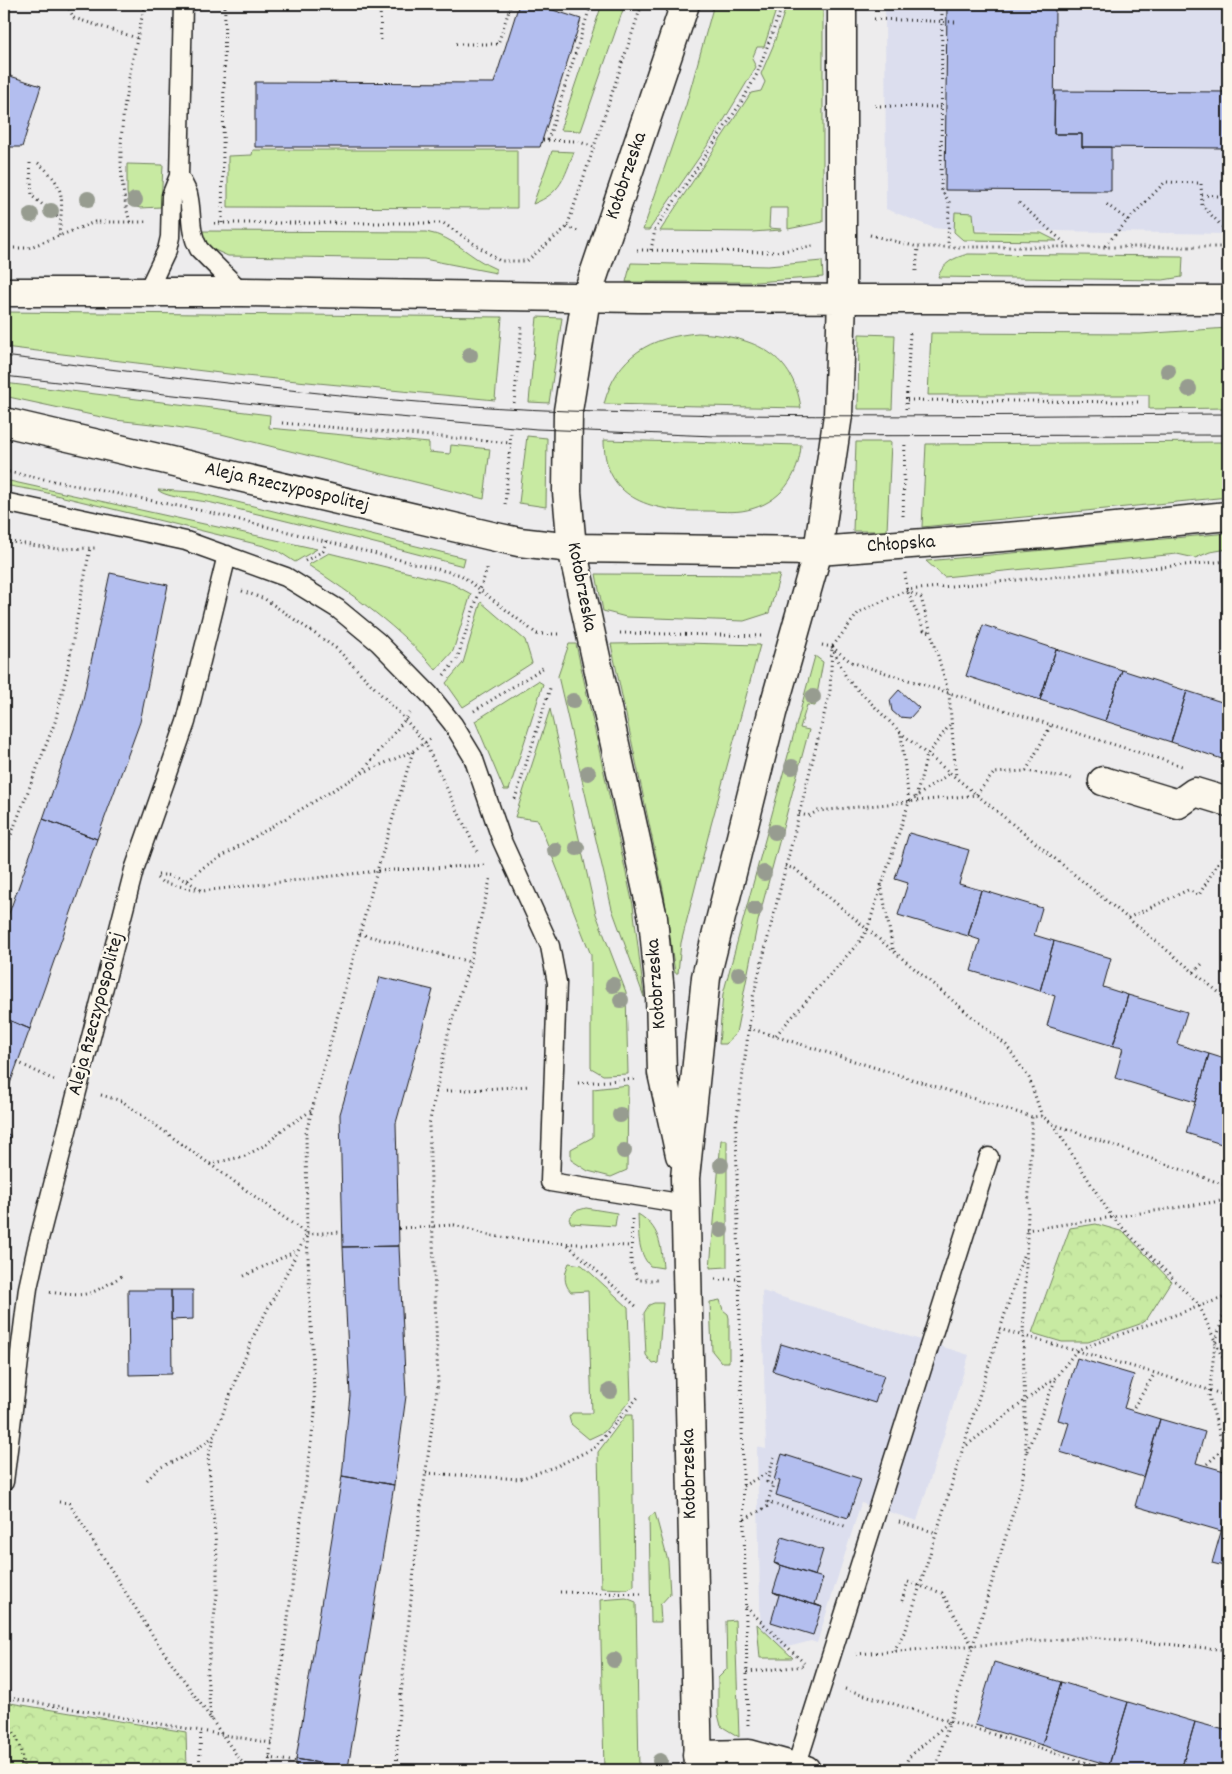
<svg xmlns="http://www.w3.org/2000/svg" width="1232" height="1774" viewBox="0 0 1232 1774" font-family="Dekko,sans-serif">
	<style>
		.built { fill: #dcdeee }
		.grass { fill: #c8eaa2; stroke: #72835f }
		.forest { fill: url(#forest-crowns); stroke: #72835f }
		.building { fill: #b3beef; stroke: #1c1c1c }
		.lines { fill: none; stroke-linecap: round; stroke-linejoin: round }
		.service-casing { stroke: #1c1c1c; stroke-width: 21 }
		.minor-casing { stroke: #1c1c1c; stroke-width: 31 }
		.tertiary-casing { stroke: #1c1c1c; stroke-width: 31 }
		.secondary-casing { stroke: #1c1c1c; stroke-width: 31 }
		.path { stroke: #1c1c1c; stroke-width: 3; stroke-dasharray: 1 4; stroke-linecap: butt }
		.service { stroke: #fbf7ec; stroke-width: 18 }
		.minor { stroke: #fbf7ec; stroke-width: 28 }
		.tertiary { stroke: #fbf7ec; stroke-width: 28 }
		.secondary { stroke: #fbf7ec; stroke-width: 28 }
		.tram { stroke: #1c1c1c; stroke-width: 1 }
		.tree { fill: #979c90 }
		.labels { text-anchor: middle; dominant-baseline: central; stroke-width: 5; stroke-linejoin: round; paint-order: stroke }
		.street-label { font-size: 20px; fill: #1c1c1c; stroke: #fbf7ec }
	</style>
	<defs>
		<pattern id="forest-crowns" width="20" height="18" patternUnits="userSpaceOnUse" patternTransform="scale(1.25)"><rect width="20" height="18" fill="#c8eaa2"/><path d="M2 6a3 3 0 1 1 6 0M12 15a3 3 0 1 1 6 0" fill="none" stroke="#abc88b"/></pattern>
	</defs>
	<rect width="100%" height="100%" fill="#edeced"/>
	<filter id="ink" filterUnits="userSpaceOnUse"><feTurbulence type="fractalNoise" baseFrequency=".02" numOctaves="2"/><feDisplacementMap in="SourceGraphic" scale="10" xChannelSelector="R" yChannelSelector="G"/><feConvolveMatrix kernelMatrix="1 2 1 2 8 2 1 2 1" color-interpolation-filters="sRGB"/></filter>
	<g filter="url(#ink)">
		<path class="built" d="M885,4H1228V234L943,229L934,228L886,209Z
			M762,1291L969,1355L917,1521L861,1503L817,1643L811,1641L761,1654L757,1447L766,1449Z"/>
		<path class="grass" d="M602,4H625L581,131L560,130Z
			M714,4H778L764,47H757L752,59L756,67L718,130L649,230H643L686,105Z
			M787,4H823V222L788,229V208H770L769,228L781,229V230L752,232L660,231L751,93L761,91L765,82L761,74L773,46Z
			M253,150H517V208L228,207V156L252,155Z
			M552,151L574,152C564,178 561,193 533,204Z
			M127,164L163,165L161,207L140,208L129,205L127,193Z
			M955,212L973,213L975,232L1041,233L1057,241L963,240L954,232Z
			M199,231L426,232C456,237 469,258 496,269V273L424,259L228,256L210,248Z
			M968,254L1183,256L1182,277L1163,280L938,277C943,263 953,258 968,254Z
			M822,261L823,277L756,282H626L631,263L768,266Z
			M4,312L502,317L495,400L245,376L4,347Z
			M537,317L562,318L549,403L529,402Z
			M1228,328V408L1149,409V395H928L931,333L1140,334Z
			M698,333C749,336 793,351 801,408L604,404C617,355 650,337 698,333Z
			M859,334L895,335L892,409H858Z
			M4,383L270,415L269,428L429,443V452L450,454L451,445L490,449L484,499L221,434L170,426L115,420L4,396Z
			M527,436L547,438L546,507L519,503Z
			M604,440L801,445C799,477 780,503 747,510C734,513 719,511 705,511C656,512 604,502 604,440Z
			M856,442H891L887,531H853Z
			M1228,442V497L922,527L926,444Z
			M5,480L317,549L295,562L278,551L264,546L39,491L4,485Z
			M158,490L196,492L465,558L463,566C380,544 296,523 212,503C199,500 166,498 158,490Z
			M1228,533V549L1210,552L1195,558L1177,554L944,577L926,561Z
			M329,553L451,583L471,594L453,651L436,670C399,627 355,596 308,565Z
			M596,574L780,575L769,613L744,621L626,617L603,611Z
			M481,602L525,640L532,663L463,707L446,683L463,663Z
			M684,643L760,645L711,825L681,943L678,973H675L664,894L611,644Z
			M569,644H576L633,905L644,997L612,909L558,676Z
			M815,656L823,662L815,706L807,705L800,728L809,730L758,921L736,1033L726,1044H719L723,994Z
			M538,681L543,684L509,790H504L475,721Z
			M550,709L596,914L626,992L628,1074L603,1075L591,1068V955L538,820L515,817Z
			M628,1085L627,1170L611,1177L588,1171L571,1160V1149L593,1137V1089Z
			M721,1140H727V1267L710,1268Z
			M586,1208L617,1213L615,1226L571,1223L569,1219L575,1211Z
			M638,1214C660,1227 661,1245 663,1268L650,1266C637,1251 639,1234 638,1214Z
			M569,1263L582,1265L628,1307L631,1399L604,1432L589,1439L571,1424L569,1417L572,1413H592L588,1291L571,1292C563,1283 564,1274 569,1263Z
			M720,1300L723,1310L728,1314L729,1318V1362H721L712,1351L710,1302Z
			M654,1303H663L658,1363L653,1364L646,1355L644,1313L649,1305Z
			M626,1415H632L634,1586L627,1589L601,1588L598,1452Z
			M655,1513L668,1561L670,1594L660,1605L661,1622H651L649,1517Z
			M626,1598L636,1602L639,1770H604L600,1600Z
			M735,1620L739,1737L721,1726L718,1714V1678L727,1669L726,1621Z
			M757,1624L793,1658H760Z"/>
		<path class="forest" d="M1096,1224L1124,1232L1171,1281L1147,1319L1140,1324L1088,1342H1062L1032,1333L1070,1228Z
			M4,1702L186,1732L187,1770H4Z"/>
		<path class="building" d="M519,4H534L581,19L540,147H255V82L494,83Z
			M947,4H1055L1054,134H1082V147H1111V191L945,190Z
			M1225,4H1228V33H1225Z
			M4,74L41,86L22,147H4Z
			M1055,91L1228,92V148L1082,147V134H1054Z
			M110,573L168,585L140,722L97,839L43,819L81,709Z
			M983,625L1056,649L1040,700L966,676Z
			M1056,649L1122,670L1105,721L1040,700Z
			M1122,670L1187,691L1171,742L1105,721Z
			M899,690L919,708L910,718L899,717L892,711L890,700Z
			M1187,691L1228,704V761L1171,742Z
			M43,819L97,839L30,1029L4,1018V927Z
			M909,833L969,850L959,884L981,890L968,936L898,915L908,883L895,879Z
			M981,890L1042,908L1034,935L1054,941L1040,991L971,971L980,940L968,936Z
			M1054,941L1111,958L1103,987L1128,995L1113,1046L1047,1026L1055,996L1040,991Z
			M380,977L433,990L396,1123L399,1246L343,1247L340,1114Z
			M1128,995L1187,1012L1177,1044L1209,1054L1195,1102L1115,1078L1123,1048L1113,1046Z
			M4,1018L30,1029L4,1100Z
			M1209,1054L1228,1060V1146L1186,1133Z
			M4,1133L10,1135L6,1151L4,1150Z
			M399,1246L406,1396L394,1485L342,1476L350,1395L343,1247Z
			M128,1290H171L172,1374L129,1375Z
			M171,1290H193V1319L171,1320Z
			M781,1344L884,1375L875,1403L773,1371Z
			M1077,1358L1134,1375L1124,1408L1160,1419L1143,1477L1060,1452L1069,1423L1058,1420Z
			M1160,1419L1205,1432L1196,1463L1228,1472V1508L1221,1531L1135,1506Z
			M782,1454L861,1479L848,1518L776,1495L780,1481L774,1480Z
			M342,1476L394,1485L348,1768L296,1759Z
			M1228,1508V1567L1212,1563Z
			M782,1537L823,1550L815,1576L774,1563Z
			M774,1563L823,1578L815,1604L822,1607L773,1592L781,1567Z
			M773,1592L822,1607L813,1635L771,1622L779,1595Z
			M994,1662L1061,1682L1042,1745L975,1725Z
			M1061,1682L1128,1702L1109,1765L1042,1745Z
			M1128,1702L1195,1722L1181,1770H1128L1109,1765Z
			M1195,1722L1228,1731V1770H1181Z
			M296,1759L348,1768V1770H296Z"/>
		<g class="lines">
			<defs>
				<path id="service" d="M179,176C182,182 186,188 188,194C193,215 188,229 199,249L242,292
					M147,292L167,250L170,237L171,196L179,176L183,4
					M4,502L186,541L286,577L338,609L378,642L429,694L453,724L473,757L502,841L550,946L557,983L550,1182L685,1204
					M4,1482L28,1288L37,1247L134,870L186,722L227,555
					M796,1767L989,1157"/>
				<path id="minor" d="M1103,781L1178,804L1195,792L1228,802
					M697,1755L749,1754L806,1770"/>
				<path id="tertiary" d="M572,548L653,918L660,993L662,1073L680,1155
					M698,1770L685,1178L706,977L772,713L818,551"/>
				<path id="secondary" d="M4,292H242L640,298L1228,300
					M4,422L496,537L519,542L572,548L818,551L1044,534L1228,516
					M572,548L567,492L568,411L586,298L685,4
					M818,551L838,415L842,299V4"/>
			</defs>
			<use href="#service" class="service-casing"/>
			<use href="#minor" class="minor-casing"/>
			<use href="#tertiary" class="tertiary-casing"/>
			<use href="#secondary" class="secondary-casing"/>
			<path class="path" d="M380,4L381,44
				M584,4L591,6
				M942,4L941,189L949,202L948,246
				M69,9L74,18L137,38
				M874,19L957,22
				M456,44H498L511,4
				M875,106L941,107
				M543,140L577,141L594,147
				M548,140L591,4
				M30,163L32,196L60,219
				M38,163C68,187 62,201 59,236
				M1202,195L1219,196
				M1019,203L1068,246
				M1128,220L1165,182L1201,183L1202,205L1228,233
				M130,222C109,150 129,75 145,4
				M214,223H443L500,261H527L567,227L642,4
				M222,223L225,4
				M567,227L578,231
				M870,235L918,247H1228
				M1105,246L1128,220L1106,204
				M4,248H28L95,222H146
				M637,250L775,252L813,246
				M651,250L655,230L741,103L757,74L783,4
				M916,271L918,247
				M907,400L1139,402
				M514,403L522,324
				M906,409L910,332
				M282,423L511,443
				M4,471L208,512L461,575L537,634H561
				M505,504L511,433
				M903,516L905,441
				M4,541L58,549L95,548
				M305,561L323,551L326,541
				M905,573L907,590L924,630L931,632
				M242,591L265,599L337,649L404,718L425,743L477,851
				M907,591L921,598L949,694L956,777
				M620,633L764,636
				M822,645L832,647L851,662L1182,766
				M832,647L847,679L901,733L1228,1000
				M444,675L457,659L488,566
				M474,711L546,666
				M1026,771L1075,779
				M362,772L412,711
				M916,797L927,755L952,722
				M515,799L551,685
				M910,801L950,773
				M799,814L808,816L818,811L976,795L994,773L1026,771L1051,725
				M4,853L55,722L67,672L90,548
				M785,866L795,869L1006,1045L1029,1078L1042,1116
				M158,875C175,874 189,881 202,891L377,871L486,865
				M157,878L162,882L200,891
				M188,880L204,867L362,773L413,751L433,737
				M881,884L893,949
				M1128,918L1188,890L1199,895L1228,846
				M360,934L470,962
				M1194,972L1204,962
				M749,1028L1032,1117L1042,1116L1053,1124L1228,1186
				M776,1035L861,940L867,930L909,802L901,734
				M17,1062L54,1080
				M578,1083L635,1079
				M436,1092L530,1086
				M101,1095L122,1101L307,1234L341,1232
				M1053,1124L1112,1217L1199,1305L1228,1370
				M210,1164L245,1156L267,1144L283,1129L311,1111
				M632,1219L631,1264L638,1280H659
				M399,1228L454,1225L492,1236L552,1243L631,1246
				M1026,1230L1228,1200
				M568,1245L638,1308
				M244,1276L298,1250
				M715,1279H739
				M50,1292C89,1298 89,1295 122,1276
				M999,1329L1155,1373L1228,1396
				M1134,1407L1155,1373
				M967,1445L1056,1377L1077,1350L1228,1296
				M1224,1449L1209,1397L1215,1343L1228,1301
				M1027,1451L1056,1378
				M774,1457L767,1482L773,1484L768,1502L848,1527
				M1207,1464L1228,1445
				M426,1473L520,1479L557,1466L594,1448L640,1395
				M147,1480L159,1468L192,1453L214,1436L254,1335L307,1234
				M743,1486L769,1472
				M59,1502L69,1503L155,1639L240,1760L251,1770
				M745,1519L772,1504
				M899,1522L937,1533
				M560,1592L644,1594
				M902,1601L908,1582L942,1593L972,1645
				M746,1607L804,1663
				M894,1651L906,1629L913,1608L1024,1253
				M856,1654L1091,1637L1228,1650
				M747,1672L804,1666
				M845,1689L1110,1770
				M4,1697L271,1743
				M211,1719L207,1674L217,1594V1557L208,1456L214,1438
				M4,1721C19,1732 21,1752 24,1770
				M748,1725L736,1125L753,997L830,691L832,647L859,612L907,590L1228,561
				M269,1758L298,1762
				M199,1770L201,1731
				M259,1770L268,1766
				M268,1770L315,1413L307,1234L306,1132L377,871L413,751
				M396,1770L398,1723L420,1514L438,1383L429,1125L448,1034L470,962L491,876
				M904,1770L908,1758L950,1721
				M935,1770L1022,1483L1026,1453L1023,1335L1032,1117"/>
			<use href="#service" class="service"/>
			<use href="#minor" class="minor"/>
			<use href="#tertiary" class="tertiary"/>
			<use href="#secondary" class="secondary"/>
			<path class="tram" d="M4,356C191,379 379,404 568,411C788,419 1008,415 1228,414
				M4,376L272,406L537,429L714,436L1228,435"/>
		</g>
		<g class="tree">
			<circle cx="88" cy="199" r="8"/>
			<circle cx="135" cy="200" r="8"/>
			<circle cx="51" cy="211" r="8"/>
			<circle cx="31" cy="215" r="8"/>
			<circle cx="470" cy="355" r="8"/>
			<circle cx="1168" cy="371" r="8"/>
			<circle cx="1189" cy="389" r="8"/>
			<circle cx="813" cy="697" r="8"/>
			<circle cx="573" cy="701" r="8"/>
			<circle cx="792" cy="767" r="8"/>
			<circle cx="588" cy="773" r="8"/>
			<circle cx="775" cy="832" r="8"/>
			<circle cx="577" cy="848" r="8"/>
			<circle cx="555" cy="850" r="8"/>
			<circle cx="764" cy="873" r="8"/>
			<circle cx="755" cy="909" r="8"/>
			<circle cx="739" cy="974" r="8"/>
			<circle cx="613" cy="985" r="8"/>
			<circle cx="621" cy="1000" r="8"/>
			<circle cx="620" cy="1115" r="8"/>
			<circle cx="624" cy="1151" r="8"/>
			<circle cx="721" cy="1165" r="8"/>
			<circle cx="721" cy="1230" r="8"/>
			<circle cx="610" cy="1391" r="8"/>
			<circle cx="614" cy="1660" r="8"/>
			<circle cx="660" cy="1761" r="8"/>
		</g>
	</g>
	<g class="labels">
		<g class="street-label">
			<text transform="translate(627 176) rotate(-71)">Kołobrzeska</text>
			<text transform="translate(287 488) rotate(13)">Aleja Rzeczypospolitej</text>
			<text transform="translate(901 545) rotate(-4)">Chłopska</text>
			<text transform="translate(581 587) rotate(79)">Kołobrzeska</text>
			<text transform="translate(657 984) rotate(-94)">Kołobrzeska</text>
			<text transform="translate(97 1014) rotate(-75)">Aleja Rzeczypospolitej</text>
			<text transform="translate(690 1474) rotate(-91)">Kołobrzeska</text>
		</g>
	</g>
	<rect width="1232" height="1774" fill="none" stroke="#fbf7ec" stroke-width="20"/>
	<rect x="10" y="10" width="1212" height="1754" fill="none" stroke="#1c1c1c" stroke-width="2" filter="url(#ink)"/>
</svg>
